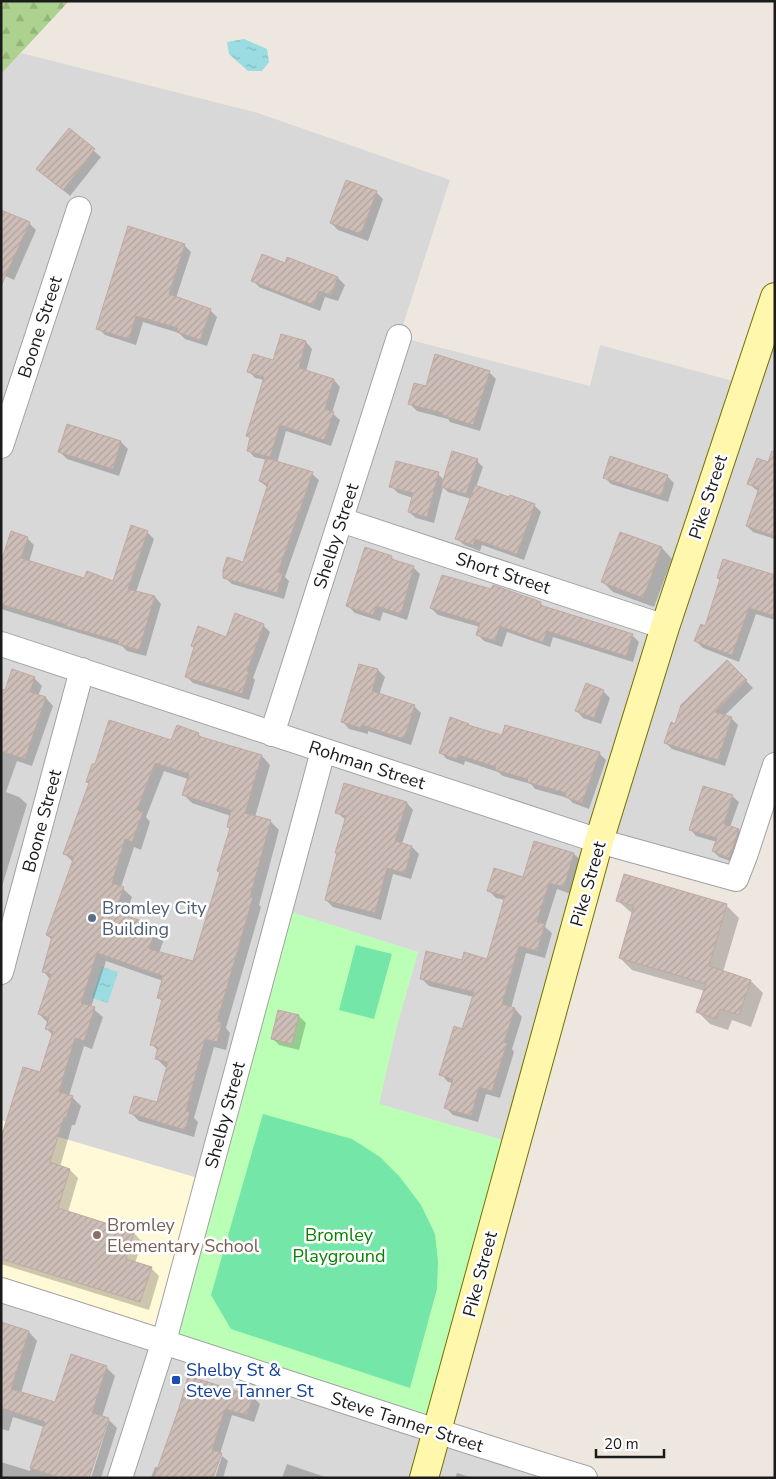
<svg xmlns="http://www.w3.org/2000/svg" width="776" height="1479" viewBox="0 0 776 1479" font-family="'Nunito Sans',sans-serif">
	<style>
		.residential { fill: #d9d8d8 }
		.education { fill: #fff9d7 }
		.forest { fill: url(#forest-firs) }
		.park { fill: #baffb5 }
		.pitch { fill: #73e6a8 }
		.water { fill: url(#water-ripples) }
		.shadow { fill: #0003; fill-rule: evenodd }
		.building { fill: url(#building-hatch); stroke: #c1a9a0; fill-rule: evenodd }
		.lines { fill: none; stroke-linecap: round; stroke-linejoin: round }
		.street-casing { stroke: #a2a2a2; stroke-width: 26 }
		.secondary-casing { stroke: #746f00; stroke-width: 30 }
		.street { stroke: #fff; stroke-width: 24 }
		.secondary { stroke: #fff7ac; stroke-width: 28 }
		.service-dot { fill: #5c6f8a; stroke: #fff; stroke-width: 2 }
		.education-dot { fill: #8d6e63; stroke: #fff; stroke-width: 2 }
		.transit-dot { fill: #1a4fb4; stroke: #fff; stroke-width: 2 }
		.labels { text-anchor: middle; dominant-baseline: central; stroke-width: 5; stroke-linejoin: round; paint-order: stroke }
		.street-label { font-size: 18px; fill: #1b1b1b; stroke: #fff }
		.service-label { font-size: 18px; fill: #4e5e75; stroke: #fff; text-anchor: start }
		.education-label { font-size: 18px; fill: #785e54; stroke: #fff; text-anchor: start }
		.park-label { font-size: 18px; fill: #098100; stroke: #fff }
		.transit-label { font-size: 18px; fill: #164399; stroke: #fff; text-anchor: start }
	</style>
	<defs>
		<pattern id="forest-firs" width="22" height="20" patternUnits="userSpaceOnUse" patternTransform="scale(1.25)"><rect width="22" height="20" fill="#add28f"/><path d="M5 1l3.5 6h-7zM16 11l3.5 6h-7z" fill="#94b47b"/></pattern>
		<pattern id="water-ripples" width="26" height="14" patternUnits="userSpaceOnUse" patternTransform="scale(1.25)"><rect width="26" height="14" fill="#9adce1"/><path d="M2 4q2-2 4 0t4 0M15 11q2-2 4 0t4 0" fill="none" stroke="#84bcc0"/></pattern>
		<pattern id="building-hatch" width="6" height="6" patternUnits="userSpaceOnUse" patternTransform="scale(1.25)"><rect width="6" height="6" fill="#cebeb8"/><path d="M-1 1l2-2M0 6l6-6M5 7l2-2" fill="none" stroke="#b0a39e"/></pattern>
	</defs>
	<rect width="100%" height="100%" fill="#eee7df"/>
	<path class="residential" d="M21,53L258,113L450,180L399,337L590,386L600,345L744,384L775,338V765L736,879L599,841L516,1144L379,1104L396,1029L418,952L281,909L164,1341L585,1478H1V74Z"/>
	<path class="education" d="M1,1120L208,1181L164,1341L1,1290Z"/>
	<path class="forest" d="M1,1H69L1,74Z"/>
	<path class="park" d="M281,909L418,952L396,1029L379,1104L516,1144L437,1432L164,1341Z"/>
	<path class="pitch" d="M356,945L392,954L374,1019L339,1010Z
		M263,1114L352,1139L380,1157L399,1176L421,1205L435,1234L438,1261L437,1289L410,1388L231,1329L211,1295Z"/>
	<path class="water" d="M244,39L267,49L269,62L262,71H248L229,54L227,42Z
		M102,967L118,972L108,1003L92,998Z"/>
	<path class="shadow" d="M69,130L101,157L70,196L38,169Z
		M376,192L383,199L368,241L338,230L331,223Z
		M29,223L36,230L14,280L1,274Z
		M184,245L191,252L176,298L210,310L217,317L207,346L185,339L179,333L143,322L136,345L105,335L98,328Z
		M287,259L338,278L345,285L338,301L325,297L320,311L259,287L253,280L285,264Z
		M282,336L306,342L312,349L306,372L334,380L340,387L332,413L340,420L331,446L286,431L277,463L312,474L319,480L285,577L289,581L284,599L232,584L224,577L244,563L268,488L260,481L267,460L254,457L248,450L251,439L248,436L264,380L255,378L249,371L274,362Z
		M489,372L496,379L480,431L450,422L448,419L417,411L410,404L427,387Z
		M121,442L128,449L119,476L67,459L60,452Z
		M477,461L483,467L476,487L510,499L534,505L541,512L524,560L482,545L480,551L464,545L457,538L471,499L448,492L443,487L434,523L416,518L409,512L413,498L398,493L391,486L438,474L444,480Z
		M775,465V539L753,532L747,526L759,491L755,489L749,483Z
		M667,476L674,483L668,502L611,484L604,477Z
		M147,532L154,539L136,592L155,597L161,604L146,656L127,651L122,646L1,609V566L27,538L34,545L29,562L85,580L114,583Z
		M621,533L662,548L672,559L654,607L613,592L603,582Z
		M391,557L397,562L413,567L420,574L407,620L383,612L380,621L355,613L348,606Z
		M775,576V620L756,614L739,662L703,648L696,641L706,628L721,581L718,578Z
		M540,603L546,609L632,635L639,642L633,662L553,637L550,647L507,632L502,647L484,641L477,634L480,627L438,615L431,608Z
		M263,625L270,632L253,678L255,680L249,700L193,683L186,676L195,649L192,646L227,638Z
		M727,661L753,688L724,716L731,718L738,725L725,766L672,749L665,742L675,725Z
		M360,665L378,670L385,677L379,695L414,706L421,713L411,745L368,731V734L349,729L343,722Z
		M34,678L42,686L38,696L46,698L53,706L32,766L17,761L6,792L19,797L27,804L1,890V690L5,692Z
		M603,691L610,698L601,724L583,718L577,711Z
		M468,725L470,727L503,737L599,753L606,760L589,809L573,803L568,798L535,789L531,784L503,776L498,772L465,761L464,765L447,759L440,752Z
		M198,734L202,738L262,756L270,765L255,817L271,822L279,830L259,905L261,907L226,1028L230,1033L226,1050L214,1047L194,1118L198,1122L194,1137L139,1121L130,1112L158,1104L168,1068L165,1067L156,1058L158,1051L152,1044L163,1002L158,997L163,981L106,961L91,1007L103,1017L92,1049L84,1046L69,1096L72,1097L81,1106L75,1125H72L60,1167L70,1170L78,1178L68,1212L134,1233L142,1242L135,1263L151,1268L159,1276L149,1310L1,1264V1130L5,1131L41,1073L53,1035L46,1028L48,1023L39,1014L50,979L43,971L52,940L47,935L73,862L64,853L90,784L87,782L171,742ZM164,771L188,779L183,794L192,803L231,816L228,826L231,829L218,871L221,873L194,963L159,953L165,936L156,928L125,917L132,897L121,887L134,847L141,850L150,822L146,817Z
		M732,796L739,802L730,827L739,830L745,837L736,863L719,857L713,851L717,842L696,836L690,829Z
		M407,803L413,810L402,844L412,847L419,854L411,879L393,874L381,920L333,907L326,900L346,820L336,812Z
		M535,842L574,854L582,861L571,894L557,889L545,927L552,933L545,958L526,953L511,1008L515,1009L522,1017L512,1049L514,1052L500,1098L486,1094L478,1122L453,1115L445,1107L453,1083L448,1082L441,1074L462,1030L474,997L429,986L421,978L463,961L488,960L505,900L496,898L488,890L524,879Z
		M625,876L727,906L739,918L723,972L751,981L763,993L751,1027L732,1020L728,1030L710,1024L698,1012L705,991L632,970L620,958L633,914L618,901Z
		M299,1016L306,1023L299,1050L279,1045L272,1038Z
		M1,1323L29,1332L37,1341L21,1393L56,1403L106,1367L115,1376L102,1417L108,1419L117,1428L101,1478H91L108,1423H106L88,1478H1V1462L30,1471L44,1427L13,1417L9,1431L1,1429Z
		M189,1377L253,1397L260,1404L254,1422L232,1415L220,1454L228,1461L223,1478H215L222,1456H220L212,1478H151L155,1467L159,1468L180,1408Z
		M287,1464L328,1478H282Z
		M457,1473L473,1478H455Z"/>
	<path class="building" d="M69,128L95,149L63,190L36,169Z
		M346,180L377,191L361,234L330,223Z
		M1,210L30,222L1,286Z
		M128,226L185,244L169,294L211,309L200,340L177,332L178,328L136,316L129,339L96,329Z
		M262,254L285,263L287,257L338,277L331,295L319,291L313,305L251,281Z
		M281,334L306,341L299,368L334,379L325,409L334,412L324,440L280,425L270,457L247,451L250,437L246,436L264,377L247,372L253,354L273,360Z
		M435,354L490,371L473,425L442,415L443,413L408,404L414,383L426,386Z
		M67,424L121,441L113,469L58,452Z
		M452,451L478,459L466,494L441,487Z
		M772,451L775,452V536L746,526L759,488L747,484L757,458L768,462Z
		M610,456L668,475L661,496L603,478Z
		M266,458L313,472L278,572L283,573L277,593L223,578V570L227,557L243,562L268,484L259,481Z
		M396,461L439,472L427,517L408,512L413,493L389,487Z
		M475,485L509,497L510,495L535,504L517,554L475,539L473,545L455,539Z
		M131,525L148,531L128,589L155,596L139,650L118,644L119,641L66,626L67,625L1,604V562L11,531L28,537L21,558L84,578L87,571L113,581Z
		M620,532L662,547L643,598L601,582Z
		M365,547L392,556L391,559L414,566L401,614L376,606L373,615L346,606Z
		M723,559L775,575V616L749,608L732,655L694,641L701,624L705,626L720,579L717,578Z
		M442,575L491,589L493,585L541,602L540,605L633,634L626,656L547,631L543,642L500,626L495,641L476,635L480,623L430,608Z
		M235,613L264,624L247,671L249,672L242,694L185,677L194,647L191,646L198,626L226,637Z
		M727,660L747,680L715,712L732,717L718,760L664,743L671,722L675,724L681,705Z
		M359,664L378,669L372,691L415,705L404,739L362,725L361,728L341,722Z
		M12,669L35,677L30,692L46,697L25,759L1,751V689L5,690Z
		M586,683L604,690L594,718L575,711Z
		M450,717L469,724L468,725L502,735L505,725L600,752L582,803L565,797L566,793L527,782L528,779L495,770L496,767L458,755L457,759L439,753Z
		M109,720L171,740L177,725L199,733L198,736L262,755L245,813L271,820L250,897H253L217,1021L222,1023L217,1042L205,1039L186,1111L190,1112L185,1130L129,1113L134,1096L157,1102L168,1062L155,1059L158,1047L150,1045L162,999L157,998L163,976L97,953L81,1003L95,1007L84,1041L75,1038L59,1092L73,1096L66,1118L64,1117L50,1162L70,1169L58,1208L134,1232L126,1259L152,1267L140,1302L1,1259V1138L23,1067L40,1072L53,1031L45,1029L49,1018L38,1014L51,974L42,972L52,937L46,935L74,857L63,854L89,783L86,782L92,764H95ZM155,763L189,774L182,795L231,810L227,827L230,828L217,871L220,872L193,961L149,949L157,926L115,912L124,887L112,883L125,839L132,842L143,812L137,810Z
		M344,783L407,802L395,841L412,846L405,873L387,868L375,913L325,900L337,853H335L346,816L335,813Z
		M703,786L733,795L724,824L739,829L729,858L712,851L717,838L689,830Z
		M534,841L574,853L564,887L549,883L537,922L545,924L537,951L519,946L502,1004L515,1008L504,1042L507,1043L492,1091L479,1087L471,1116L444,1108L453,1079L439,1075L454,1026L462,1029L474,992L420,979L426,951L462,960L464,952L487,959L505,896L487,891L494,868L523,877Z
		M624,874L727,904L709,966L751,980L739,1015L720,1009L716,1019L696,1012L706,984L619,958L634,906L616,901Z
		M278,1010L299,1015L292,1044L271,1039Z
		M1,1322L29,1331L11,1389L55,1402L71,1354L107,1366L92,1413L109,1418L89,1478H61L30,1468L45,1422L1,1408Z
		M188,1376L253,1396L247,1415L225,1409L212,1450L222,1453L213,1478H154L179,1408Z"/>
	<g class="lines">
		<defs>
			<path id="street" d="M1,446L79,209
				M341,520L665,627
				M1,644L599,841L736,879L745,856L775,765
				M272,734L399,337
				M1,972L82,670
				M1,1290C196,1351 390,1418 585,1478
				M120,1478L164,1341L323,751"/>
			<path id="secondary" d="M424,1478L599,841L665,627L775,297"/>
		</defs>
		<use href="#street" class="street-casing"/>
		<use href="#secondary" class="secondary-casing"/>
		<use href="#street" class="street"/>
		<use href="#secondary" class="secondary"/>
	</g>
	<circle class="service-dot" cx="92" cy="918" r="5"/>
	<circle class="education-dot" cx="97" cy="1235" r="5"/>
	<rect class="transit-dot" x="171" y="1375" width="10" height="10" rx="2.5"/>
	<g class="labels">
		<g class="street-label">
			<text transform="translate(40 327) rotate(-72)">Boone Street</text>
			<text transform="translate(708 497) rotate(-72)">Pike Street</text>
			<text transform="translate(336 536) rotate(-72)">Shelby Street</text>
			<text transform="translate(503 573) rotate(18)">Short Street</text>
			<text transform="translate(367 765) rotate(18)">Rohman Street</text>
			<text transform="translate(42 821) rotate(-75)">Boone Street</text>
			<text transform="translate(588 884) rotate(-74)">Pike Street</text>
			<text transform="translate(225 1115) rotate(-75)">Shelby Street</text>
			<text transform="translate(480 1274) rotate(-75)">Pike Street</text>
			<text transform="translate(407 1422) rotate(18)">Steve Tanner Street</text>
		</g>
		<g class="service-label">
			<text x="102" y="908">Bromley City<tspan x="102" dy="21">Building</tspan></text>
		</g>
		<g class="education-label">
			<text x="107" y="1225">Bromley<tspan x="107" dy="21">Elementary School</tspan></text>
		</g>
		<g class="park-label">
			<text x="339" y="1235">Bromley<tspan x="339" dy="21">Playground</tspan></text>
		</g>
		<g class="transit-label">
			<text x="186" y="1370">Shelby St &amp;<tspan x="186" dy="21">Steve Tanner St</tspan></text>
		</g>
	</g>
	<rect width="776" height="1479" fill="none" stroke="#1b1b1b" stroke-width="5"/>
	<path d="M596 1449v8h68v-8" fill="none" stroke="#1b1b1b" stroke-width="2.5"/>
	<text x="604" y="1449" font-size="15" fill="#1b1b1b" stroke="#ffffff" stroke-width="4" paint-order="stroke">20 m</text>
</svg>
